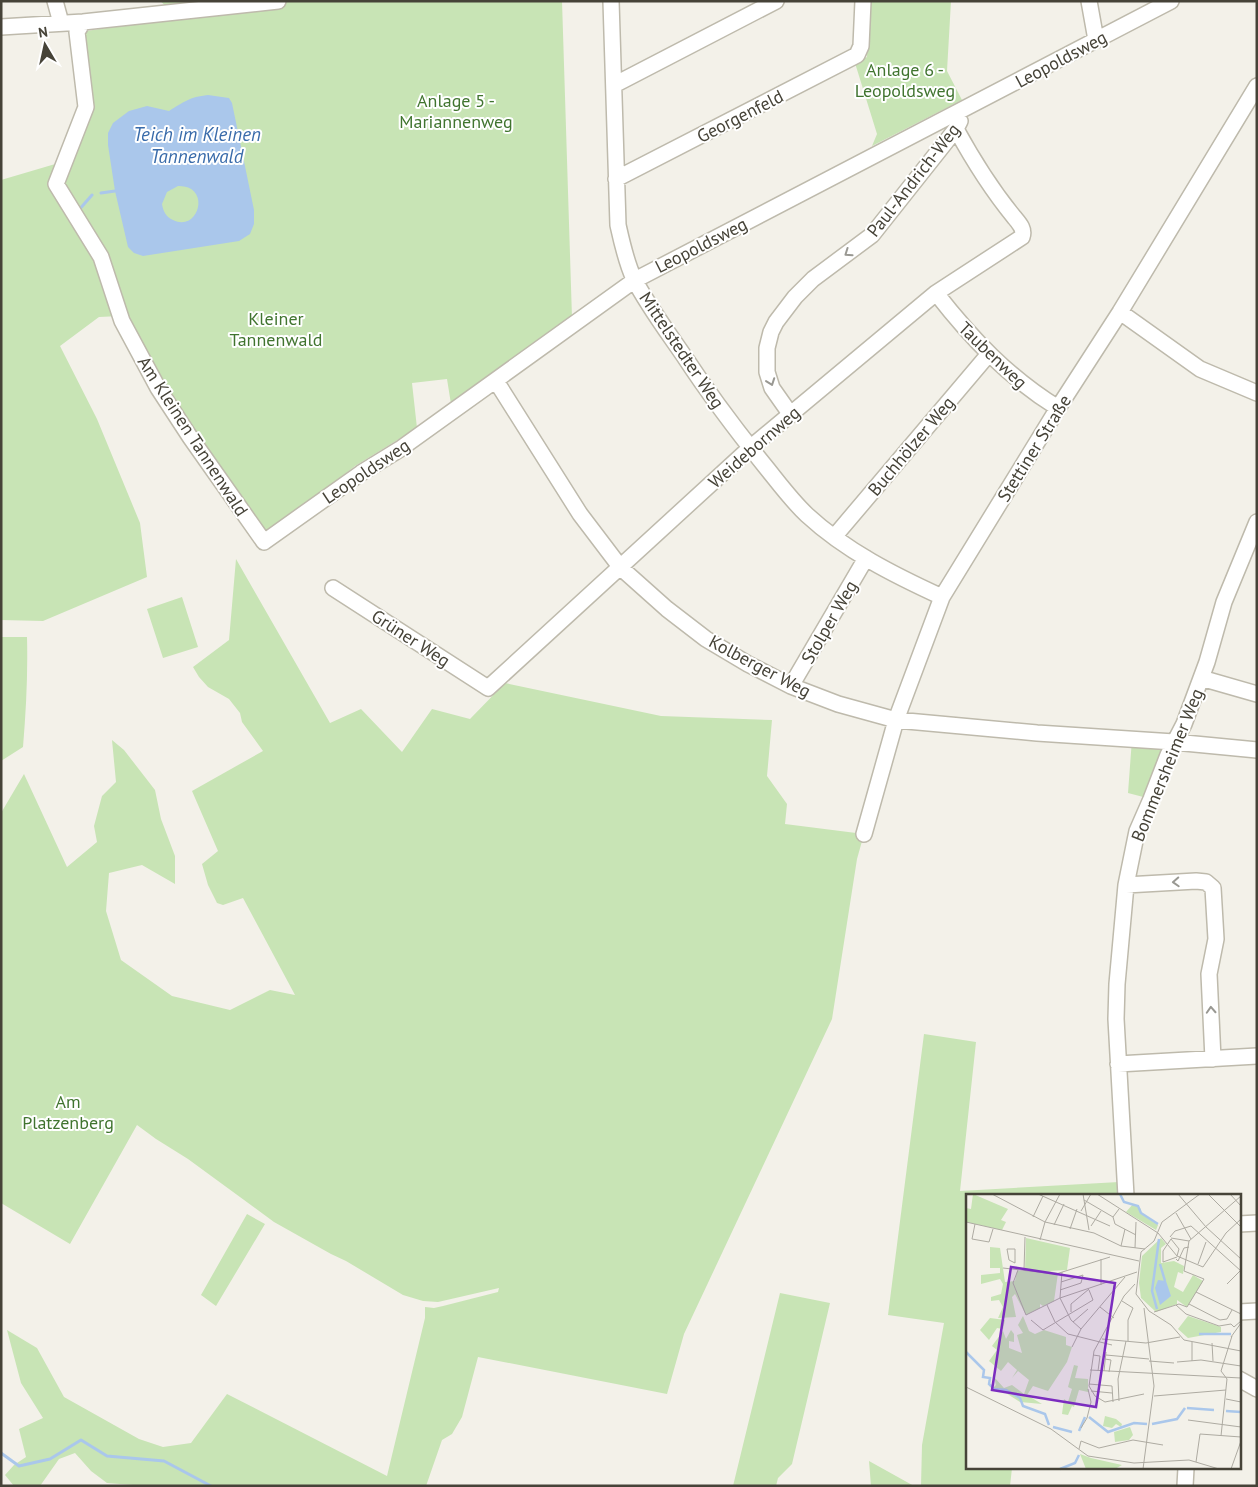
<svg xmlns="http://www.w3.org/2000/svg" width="1258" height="1487" viewBox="0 0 1258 1487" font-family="'PT Sans',sans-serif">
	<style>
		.green { fill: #c8e4b5 }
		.water { fill: #aac7eb; fill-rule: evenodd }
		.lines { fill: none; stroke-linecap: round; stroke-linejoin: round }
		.stream { stroke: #aac7eb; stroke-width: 3 }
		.minor-casing { stroke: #bebaac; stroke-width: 18 }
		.minor { stroke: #fff; stroke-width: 15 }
		.oneway { stroke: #999892 }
		.labels { text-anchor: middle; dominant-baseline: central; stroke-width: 4; stroke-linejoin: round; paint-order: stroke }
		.street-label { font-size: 18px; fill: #464338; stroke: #fff }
		.park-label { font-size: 18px; fill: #40742f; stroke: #fff }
		.water-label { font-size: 19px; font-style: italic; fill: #396baa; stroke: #fff }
		.inset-river { fill: none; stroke: #aac7eb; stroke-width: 2.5 }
		.inset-road { fill: none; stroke: #aeaba2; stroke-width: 1 }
		.view { fill: #7b2cbf; fill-opacity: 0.15; stroke: #7b2cbf; stroke-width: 2.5 }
		.inset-edge { fill: none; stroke: #464338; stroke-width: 2.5 }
	</style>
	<rect width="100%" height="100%" fill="#f3f1e9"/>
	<path class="green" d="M160,1H203L166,6Z
		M281,1H562L572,318L451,404L447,379L412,383L417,428L355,466L264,537L120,316L99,317L60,346L97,419L140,523L147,577L43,621L1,620V180L62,162L58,184L89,107L80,32Z
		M869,1H951L947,71L962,100L872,146L877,134L855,63L867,57Z
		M236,559L330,723L361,709L402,752L432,709L470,719L505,683L661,716L772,720L767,776L787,804L785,824L864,834L857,859L832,1019L684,1334L667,1394L478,1357L462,1417L452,1434L442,1440L426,1486H146L107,1483L91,1471L75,1453L59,1459L40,1486H14L5,1475L14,1465L26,1457L19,1429L43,1418L21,1383L7,1330L37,1348L64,1397L139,1439L163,1447L191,1443L227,1394L387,1476L425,1318V1307L434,1308L443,1306L498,1292L499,1288L438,1302L423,1301L403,1295L346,1261L331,1254L274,1222L188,1159L156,1139L137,1125L70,1244L1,1203V813L24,774L67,867L97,842L94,826L102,796L116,782L112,740L124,750L155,790L161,819L175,856V884L142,865L109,873L106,911L121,960L172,996L230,1010L270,990L295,995L243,898L223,905L217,903L208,885L202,864L218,851L192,791L263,751L242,722L240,713L229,699L208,687L199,677L193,667L229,640Z
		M182,597L198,647L163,658L147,609Z
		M1,637H27C28,674 26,711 23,747L1,761Z
		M1132,739L1174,742L1151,799L1128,793Z
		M924,1034L976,1042L960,1191L1119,1182V1196H967V1468H1012L1010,1486H921L922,1445L944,1323L888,1315Z
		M247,1214L265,1224L216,1306L201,1295Z
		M780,1293L830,1303L792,1464L778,1478L776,1486H733Z
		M869,1461L914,1486H871Z"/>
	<path class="water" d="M208,95L229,98L232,103L254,210V224L250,234L239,241L143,256L134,253L128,247L115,191L108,145V133L113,123L129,111L147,106L169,111C184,102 189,97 208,95ZM178,186C212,185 199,233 173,220C166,217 163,211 162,204L167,192Z"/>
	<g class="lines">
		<path class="stream" d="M101,193L115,191
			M78,211L92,195
			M1,1453L19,1466L50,1459L81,1440L107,1456L164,1461L211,1486"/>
		<defs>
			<path id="minor" d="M55,1L61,23
				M611,1L618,225C622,243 626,262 634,279C648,306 667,331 684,356C709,394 736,430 765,466C778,482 791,500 807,515C846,551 894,575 942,597
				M1089,1L1096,40
				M83,22L77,32L86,107L56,184L101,257L122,321L158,388L190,437L264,542L361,473L400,449L635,280L1171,1
				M1,27L83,22L278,1
				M614,85L776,1
				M616,179L857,55L861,46L863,1
				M936,293C971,338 1009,378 1058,408
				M1120,312L1200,369L1257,393
				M496,381L580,514L621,568L667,609L706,639L748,664L791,686L838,704L896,720L1037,733L1174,742L1257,750
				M791,415L772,388L767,372V348L771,332L776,322L795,297L813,279L872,235L956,129L960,121
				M834,537L988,355
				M333,588L488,688L750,448L936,293L1022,237C1025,229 1019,223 1014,217C991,189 973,160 956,129
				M1201,678L1257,694
				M791,686L866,558
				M864,834L896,720L942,597L1058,408L1120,312L1257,86
				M1126,885L1196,881L1206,882L1213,888L1216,939L1209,974L1213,1059
				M1118,1064L1257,1056
				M1126,1196L1116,1019L1117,984L1126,885L1137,831L1151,799L1168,755L1184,724L1207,662L1224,602L1257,522
				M1239,1224L1257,1223
				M1239,1312L1257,1311
				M1239,1379L1257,1389
				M1185,1486L1186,1468"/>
		</defs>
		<use href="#minor" class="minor-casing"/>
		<use href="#minor" class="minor"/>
	</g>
	<defs><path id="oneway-chevron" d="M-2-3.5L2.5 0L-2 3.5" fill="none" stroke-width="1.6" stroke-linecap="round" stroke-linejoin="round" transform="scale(1.25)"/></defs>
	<g class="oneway">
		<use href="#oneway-chevron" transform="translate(848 253) rotate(145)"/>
		<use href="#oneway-chevron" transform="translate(771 382) rotate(70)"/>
		<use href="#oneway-chevron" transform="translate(1176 882) rotate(177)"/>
		<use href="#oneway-chevron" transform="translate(1211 1010) rotate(-93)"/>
	</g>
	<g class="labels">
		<g class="street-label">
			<text transform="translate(1061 59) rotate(-28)">Leopoldsweg</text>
			<text transform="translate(740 116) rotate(-27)">Georgenfeld</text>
			<text transform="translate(913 180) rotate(-52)">Paul-Andrich-Weg</text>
			<text transform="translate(701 245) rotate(-27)">Leopoldsweg</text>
			<text transform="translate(682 350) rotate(56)">Mittelstedter Weg</text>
			<text transform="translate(993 355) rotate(44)">Taubenweg</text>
			<text transform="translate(193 436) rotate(57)">Am Kleinen Tannenwald</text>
			<text transform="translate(911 446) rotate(-50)">Buchhölzer Weg</text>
			<text transform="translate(754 447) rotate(-41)">Weidebornweg</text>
			<text transform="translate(1034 448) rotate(-58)">Stettiner Straße</text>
			<text transform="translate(366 471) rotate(-34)">Leopoldsweg</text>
			<text transform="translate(829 622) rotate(-60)">Stolper Weg</text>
			<text transform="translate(411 638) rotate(33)">Grüner Weg</text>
			<text transform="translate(760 666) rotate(28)">Kolberger Weg</text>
			<text transform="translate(1167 765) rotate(-68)">Bommersheimer Weg</text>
		</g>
		<g class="park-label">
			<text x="905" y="69">Anlage 6 -<tspan x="905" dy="21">Leopoldsweg</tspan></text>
			<text x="456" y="100">Anlage 5 -<tspan x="456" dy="21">Mariannenweg</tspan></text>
			<text x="276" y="318">Kleiner<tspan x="276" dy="21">Tannenwald</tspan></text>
			<text x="68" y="1101">Am<tspan x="68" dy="21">Platzenberg</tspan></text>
		</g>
		<g class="water-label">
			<text x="197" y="134">Teich im Kleinen<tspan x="197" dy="22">Tannenwald</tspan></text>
		</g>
	</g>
	<g transform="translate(966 1194)">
		<rect width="275" height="275" fill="#f3f1e9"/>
		<path d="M7,0L42,15L35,26L40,28L36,36L0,28V14L5,15ZM167,10L175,15L174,19L192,31L190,36L160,18ZM60,44L104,54L101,76L83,77L92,79L88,107L77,112L74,110V114L60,121L49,100L46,103L50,123L32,124L37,113L33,106L25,107V103L35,100L37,90L34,85L15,90V81L34,79V74H24V53L34,54L39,88L49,87L51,77H70L59,76ZM195,44L200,50L195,54V69L208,67L218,72L217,80L212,78L208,93L217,98L227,81L237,87L221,113L211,106V110L190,118L175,104L173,89L176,62ZM57,122L63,137L69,140L78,136L100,143V151L106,153L101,168L82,197L67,192L61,201L76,210L54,208L32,194L26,195L30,191L28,183L38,194L46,191L58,200L63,186L52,177L46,184L51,176L42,168L35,177L23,167L31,156L26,152L37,137L40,145L45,136L48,140V148L43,147V154L56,159L51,141L57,139L52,131ZM222,122L255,133V138L222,144L212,135ZM24,124L39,126L37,135L31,134L23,146L14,136ZM108,171L112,172L109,184L122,185V198L113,196L108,213L106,212L102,221L96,220L98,205L102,208L106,195L102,193ZM139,222L150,225L156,230L155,233L150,230L146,234L137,232ZM164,233L167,241L163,246L149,248L148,238ZM114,260L125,264L156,271L149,275H120Z" fill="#c8e4b5"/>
		<path d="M192,86L200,87L205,102L194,111L189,94Z" fill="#aac7eb"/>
		<path class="inset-river" d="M154,0L158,8L172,12L175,19L192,30M194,70L199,87M191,115L186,97L193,45M233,140H265M0,158L18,176L17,183L24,184L23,190L28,195L40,196L54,204L57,212L79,220L83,231M221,214L248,216M260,217L275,218M123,223L142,238L168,229L181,230M186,230L211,225L219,214M87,233L106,238M113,237L119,223M94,275L109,269L113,261"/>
		<path class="inset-road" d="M26,0L79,28L128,39M72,0L144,32M117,0L123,36M131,0L192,39L211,62L237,73L260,39L275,25M212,0L240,33L275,65M234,0L196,28L188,47L175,58L170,100L183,117L205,131L218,146L275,157M242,0L275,33M264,0L275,12M118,6L147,23M115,17L125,0M210,19L225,45M67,23L77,2M0,28L173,67M9,30L6,45L23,48L27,35M149,30L170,41M149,30L147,23L153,15M88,31L98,10M125,32L135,17M104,35L111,15M128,39L155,52L179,55M204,43L209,37L225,32L275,77M205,44L223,47M205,45L197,57V68L211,63M205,45L213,55L211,62M74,46L79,28L94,0M155,52L159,35M169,54L170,28M41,55H49V69L43,66ZM135,65V91M210,65L212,67L218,54L223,53M232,70L240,48M37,74L90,80L144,63M52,76L47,89L60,121L94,104L171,78M58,76L59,43M96,78L94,104L105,126L115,135M169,90L158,102L128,157L123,192L129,202L139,208L178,200M261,90L275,76M94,96L115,89L117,81L95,88M230,98L275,120M156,107L167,114L162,126V147M223,110L254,126L261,125L266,116M81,111L89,128L102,140L146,151M210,111L220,120L253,132L265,130L268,133L275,127M134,113L148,124M105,118V110L123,95M188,118L213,110L221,113L238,85L218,77L223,47L275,2M65,126L77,136L127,106L123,96M107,128L122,115M265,143L275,129M136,145L180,149L214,143M246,149L247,167M106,153L115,135L159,83M127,161L134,162L132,177M140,161L183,165M139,165L145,166L143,178M183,167L208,169M226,167V148M211,168L235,166L275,172M124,176L275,184M138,177L140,158M123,190L146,192L147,208M0,193L85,235L122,262L168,269L223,266L253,275M125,197L146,199M188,202L260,196M260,205L275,208M153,207L152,185L160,147M222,226L275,233M115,234L121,224L125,208L122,195M255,242L261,185L255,177L266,142M113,255L115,247L133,254L167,246L197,251M230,268L234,240L275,243M177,275L188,192L178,114M265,275L275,247"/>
		<path class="view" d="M45,73L149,89L130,213L26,196Z"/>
		<rect width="275" height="275" class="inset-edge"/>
	</g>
	<rect width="1258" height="1487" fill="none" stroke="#464338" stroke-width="5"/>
	<g transform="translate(45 45) rotate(351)" stroke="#ffffff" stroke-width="4" paint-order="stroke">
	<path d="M0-4L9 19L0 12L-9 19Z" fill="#464338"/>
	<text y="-8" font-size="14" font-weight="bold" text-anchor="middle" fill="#464338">N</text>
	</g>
</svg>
